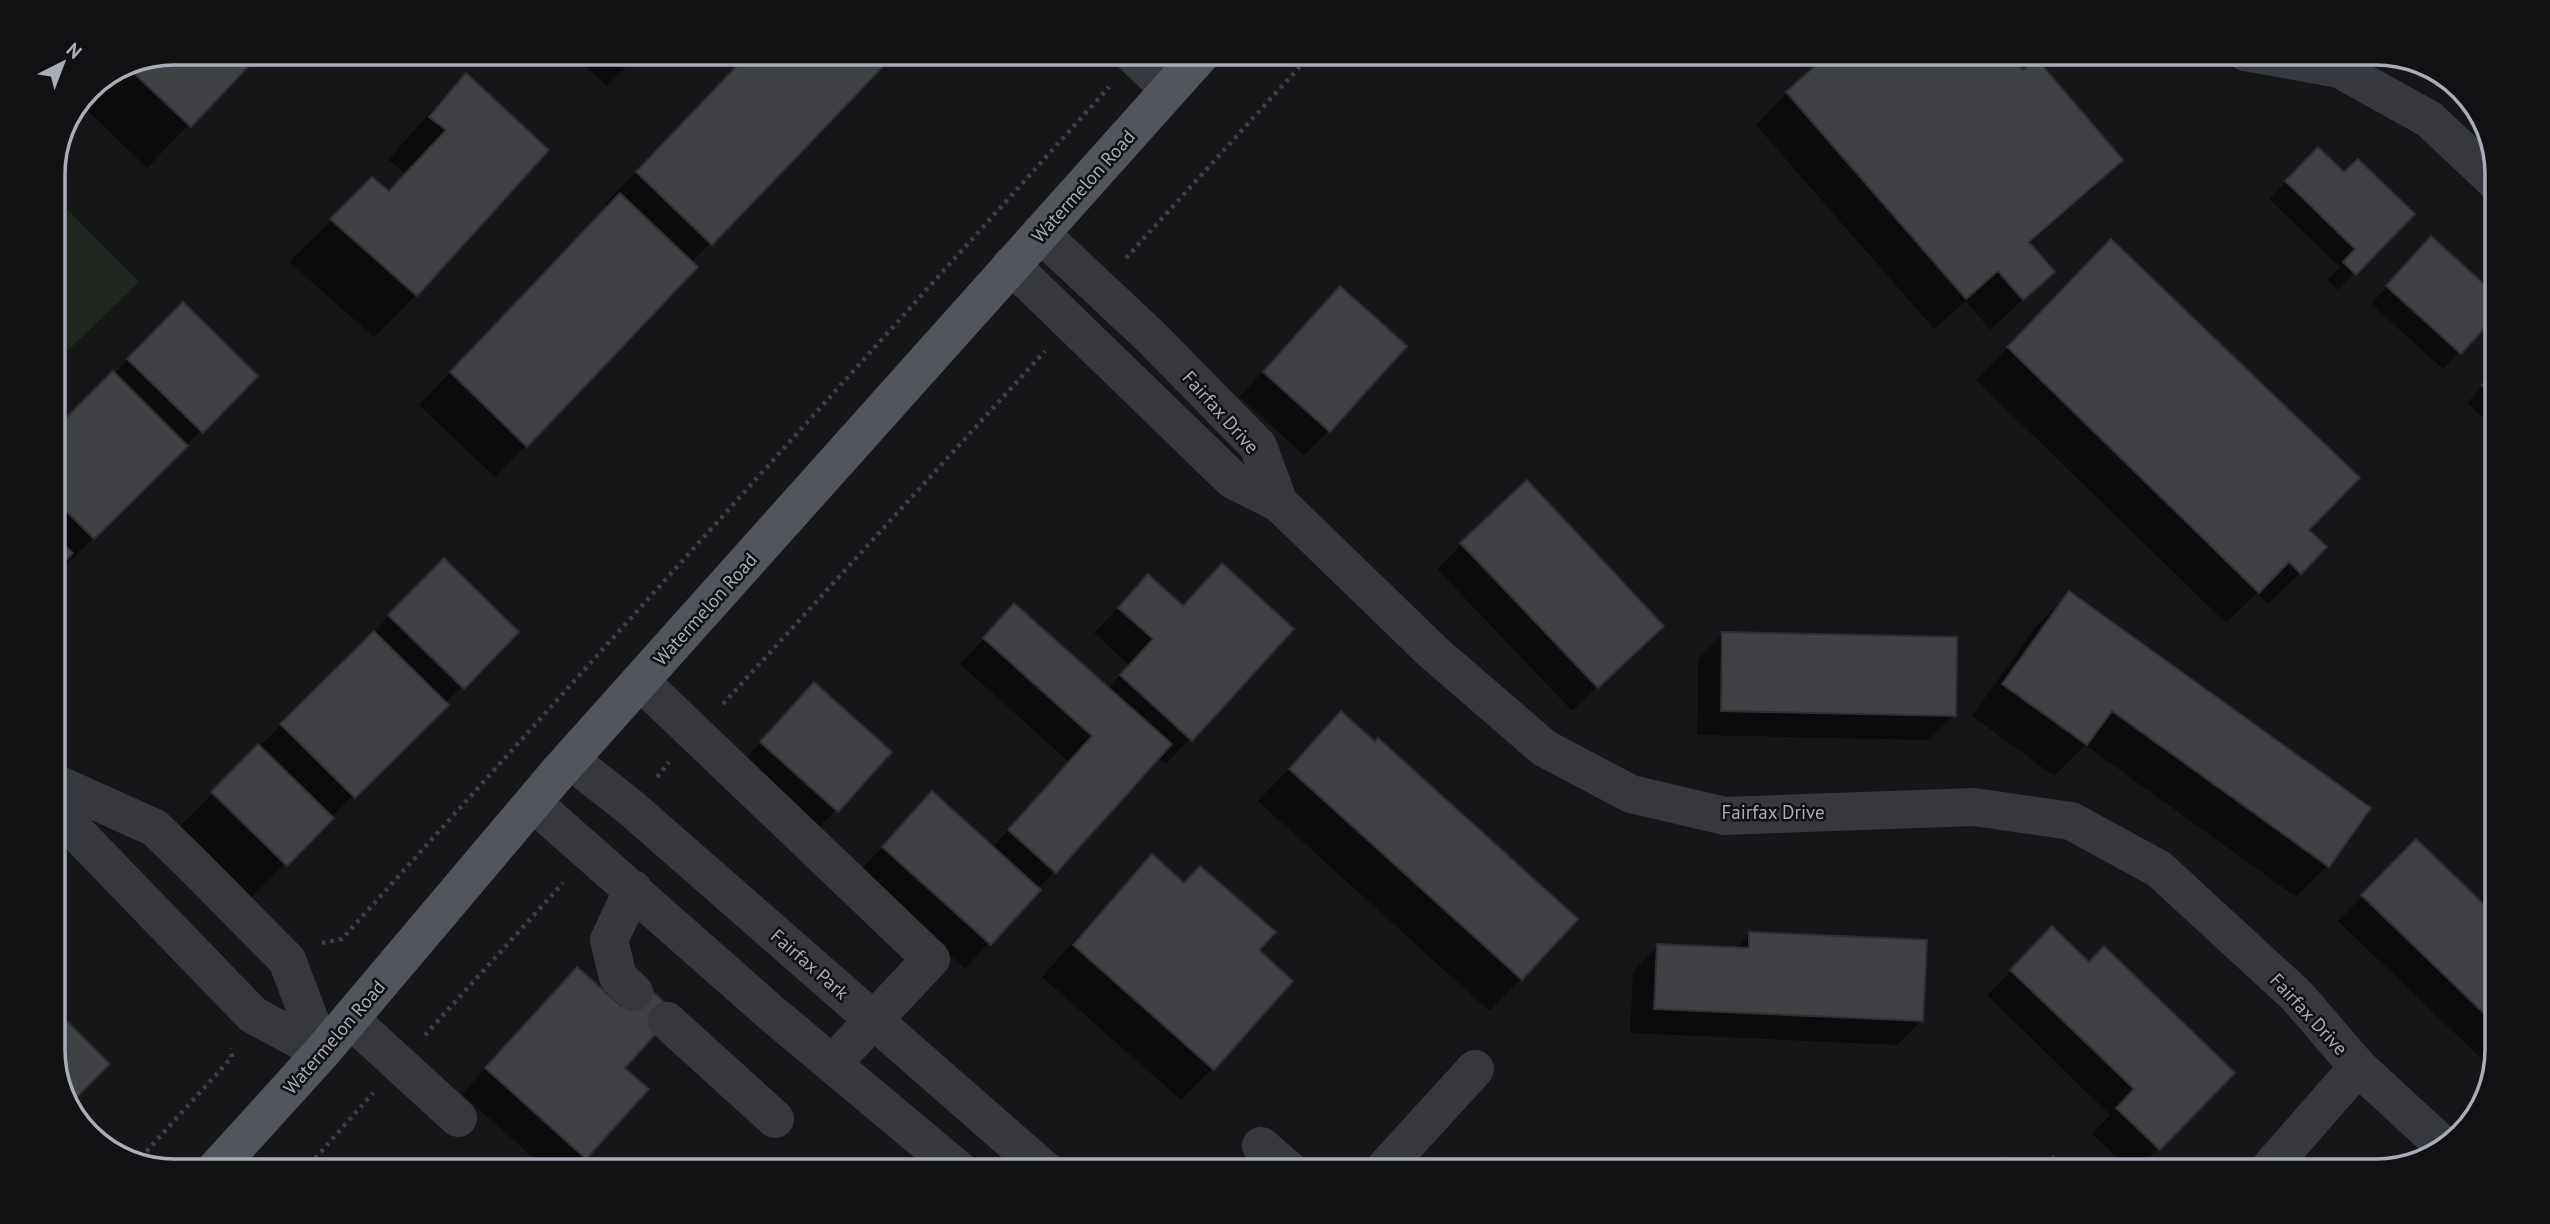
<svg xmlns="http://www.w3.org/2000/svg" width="2550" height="1224" viewBox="0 0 2550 1224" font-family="'PT Sans',sans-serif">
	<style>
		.green { fill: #1e261f }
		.shadow { fill: #0007 }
		.building { fill: #404145; stroke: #303034; stroke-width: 2 }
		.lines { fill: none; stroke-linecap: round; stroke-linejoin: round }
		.path { stroke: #3d3f44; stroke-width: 4.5; stroke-dasharray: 3.5 5; stroke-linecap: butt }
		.minor { stroke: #37383d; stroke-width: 38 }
		.major { stroke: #53555c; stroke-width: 38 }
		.labels { text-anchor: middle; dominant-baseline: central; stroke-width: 5; stroke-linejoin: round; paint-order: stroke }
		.street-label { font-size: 19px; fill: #a8adb8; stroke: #111113 }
		.rim { fill: none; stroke: #a8adb8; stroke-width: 3.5 }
	</style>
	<rect width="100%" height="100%" fill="#161618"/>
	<path class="green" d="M55,197L139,282L53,365V200Z"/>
	<path class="shadow" d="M174,52H259L147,168L81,104L88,88L128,62Z
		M570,52H641L607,86Z
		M751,52H895L691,263L526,445L495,477L419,405L608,207L605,204Z
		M2023,72L2121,160L2089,192L2029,244L2053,272L1990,330L1966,301L1934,329L1756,125L1787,93Z
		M467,76L546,150L416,295L374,337L289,262L372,180L388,192L405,173L388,160L425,118Z
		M2318,149L2344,175L2412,214L2338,290L2327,280L2340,267L2269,199Z
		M2431,239L2497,298V311L2443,369L2371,304Z
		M2080,273L2300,573L2268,604L2257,593L2226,623L1976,380Z
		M1340,288L1328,431L1304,455L1239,397Z
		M183,305L255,376L53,578V434Z
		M2497,369V430L2467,403Z
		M1462,544L1636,650L1572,711L1437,569Z
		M444,561L516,632L243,906L171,835Z
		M1148,576L1182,607L1292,629L1166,764L1158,757L965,969L858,873L932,794L992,848L1069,762L960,664L1015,606L1108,689L1129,665L1094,633Z
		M2069,593L2327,866L2296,897L2085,745L2054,776L1972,716L2037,625Z
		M1723,634L1954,715L1929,740L1697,735L1698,659Z
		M790,709L836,810L812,835L737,768Z
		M1341,714L1521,979L1489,1011L1258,801Z
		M2416,841L2497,919L2498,1050L2493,1070L2338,921Z
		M1153,857L1290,981L1212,1069L1181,1100L1042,977L1121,888Z
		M2052,929L2089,964L2232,1073L2136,1171H2132L2092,1134L2110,1115L1987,995Z
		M1750,933L1922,1020L1897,1045L1630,1033L1633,971L1658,946L1734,950Z
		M577,969L623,1068L585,1158L571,1171H548L462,1094Z"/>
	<path class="building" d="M174,52H262L191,127L124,64Z
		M750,52H897L712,245L636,172Z
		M1831,52H2008L2023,70L2036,58L2123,160L2029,242L2055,272L2023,300L1998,271L1966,299L1786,92Z
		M466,73L549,150L417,296L330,219L372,177L389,191L446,130L429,117Z
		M2318,147L2344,172L2358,159L2415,214L2356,275L2343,262L2355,249L2285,181Z
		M620,193L698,267L527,447L450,372Z
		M2431,236L2497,296V314L2461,354L2386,286Z
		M2111,239L2360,478L2309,530L2327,547L2301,574L2289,562L2259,593L2007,347Z
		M1340,286L1407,346L1330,432L1263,372Z
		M183,302L258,376L203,433L127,359Z
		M2497,368V398L2482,385Z
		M113,371L188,446L94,539L53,498V431Z
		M1527,480L1664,626L1598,688L1460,543Z
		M53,534L73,553L53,574Z
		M444,558L519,632L464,689L388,615Z
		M1222,563L1294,629L1192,741L1120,675L1153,639L1118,608L1148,574L1183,606Z
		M2069,591L2371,808L2329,867L2112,711L2087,745L2002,684Z
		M1014,603L1172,744L1056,873L1008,830L1092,736L983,638Z
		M374,631L449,705L355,798L280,724Z
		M1722,632L1957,637L1956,716L1721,711Z
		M814,682L892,752L838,812L760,742Z
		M1341,711L1375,742L1378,738L1578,919L1522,980L1289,769Z
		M258,744L334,818L287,866L211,792Z
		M932,791L1041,890L991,945L882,847Z
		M2416,839L2497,917V1026L2361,895Z
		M1152,854L1184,883L1200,866L1276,932L1259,950L1293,981L1214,1070L1073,945Z
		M2052,926L2089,962L2104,946L2235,1073L2160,1150L2116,1108L2134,1089L2010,970Z
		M1749,932L1927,940L1923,1021L1654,1009L1657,944L1749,948Z
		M577,967L621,1006L642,982L675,1012L625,1068L649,1089L586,1159L485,1068Z
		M53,1007L110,1064L69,1105L53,1058Z
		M2053,1156L2068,1171H2038Z
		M2005,1158L2017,1171H1991Z"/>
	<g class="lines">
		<path class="path" d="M1126,258L1313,52
			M723,704L1045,351
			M657,777L669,762
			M322,943L342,939L1109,87
			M425,1035L563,883
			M135,1164L232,1057L231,1048
			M304,1171L373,1093"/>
		<path class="minor" d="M1130,52L1169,89
			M2245,52L2339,69L2429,119L2497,183
			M1040,233L1151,337L1258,446L1279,503L1433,652L1544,748L1631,794L1725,816L1974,807L2071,821L2159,869L2297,996L2358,1067L2446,1148
			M1011,265L1233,480L1279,503
			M640,681L931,959L832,1064
			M570,760L630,807L1046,1171
			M53,782L155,828L195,867L287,960L322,1052
			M533,803L769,1011L960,1171
			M53,808L253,1015L322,1052
			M633,889L609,940L618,977L634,992
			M350,1019L458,1118
			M667,1021L775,1119
			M1261,1146L1290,1171
			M1382,1171L1475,1069
			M2267,1171L2358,1067"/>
		<path class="major" d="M214,1171L322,1052L556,775L1203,52"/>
	</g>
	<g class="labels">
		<g class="street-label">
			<text transform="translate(1083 186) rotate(-48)">Watermelon Road</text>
			<text transform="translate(1221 412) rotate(48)">Fairfax Drive</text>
			<text transform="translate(705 609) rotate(-48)">Watermelon Road</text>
			<text x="1773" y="812">Fairfax Drive</text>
			<text transform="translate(810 964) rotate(41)">Fairfax Park</text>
			<text transform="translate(2309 1014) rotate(47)">Fairfax Drive</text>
			<text transform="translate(334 1037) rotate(-49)">Watermelon Road</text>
		</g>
	</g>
	<path d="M0 0H2550V1224H0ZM174 65H2376A109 109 0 0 1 2485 174V1050A109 109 0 0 1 2376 1159H174A109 109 0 0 1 65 1050V174A109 109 0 0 1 174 65Z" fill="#111113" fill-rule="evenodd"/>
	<path class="rim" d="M174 65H2376A109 109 0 0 1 2485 174V1050A109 109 0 0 1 2376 1159H174A109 109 0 0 1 65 1050V174A109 109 0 0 1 174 65Z"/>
	<g transform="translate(63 63) rotate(42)" stroke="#111113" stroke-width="5" paint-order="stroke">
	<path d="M0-5L12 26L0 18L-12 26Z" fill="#a8adb8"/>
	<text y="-10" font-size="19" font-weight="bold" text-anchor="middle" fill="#a8adb8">N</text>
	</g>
</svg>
